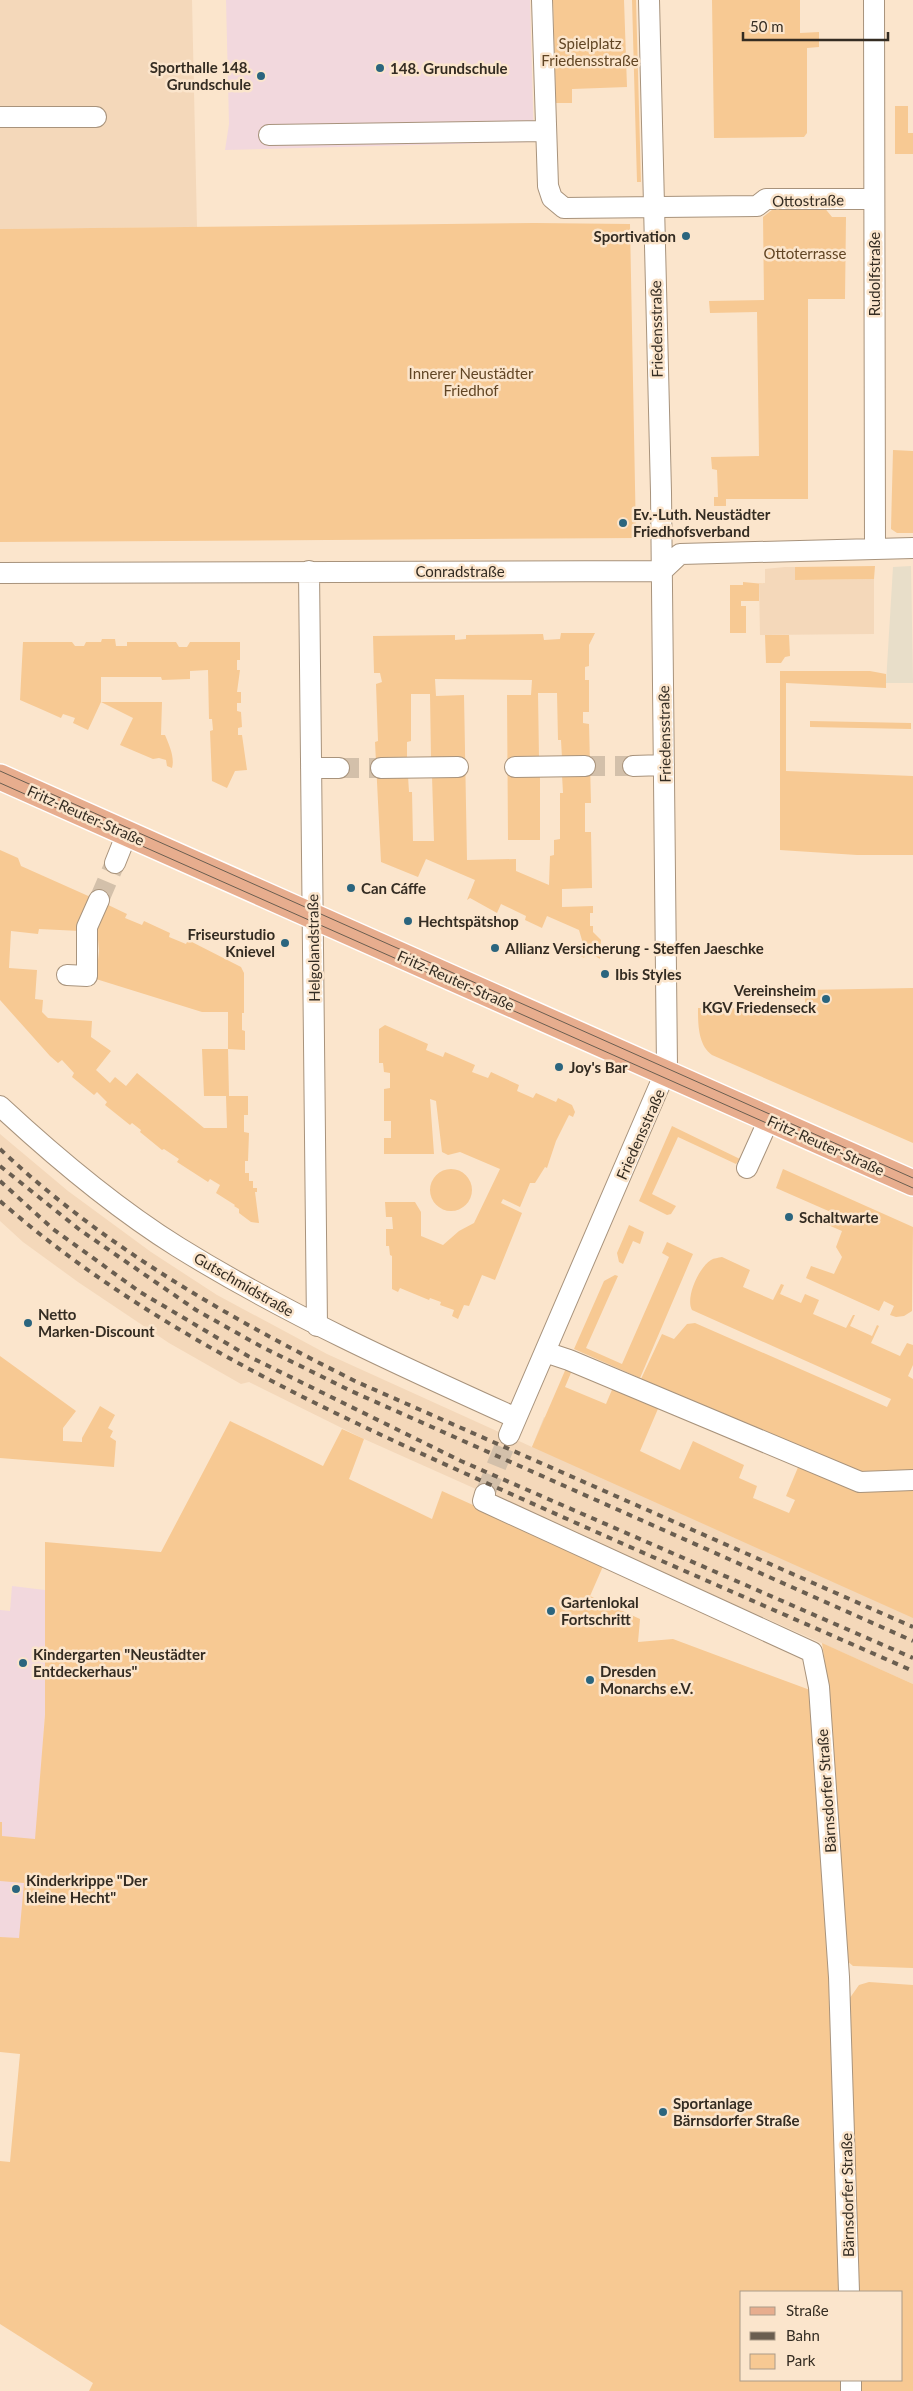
<svg xmlns="http://www.w3.org/2000/svg" width="913" height="2391" viewBox="0 0 913 2391" font-family="Lato,sans-serif">
	<style>
		.commercial { fill: #e8dec9 }
		.built { fill: #f4d8ba }
		.education { fill: #f2d8dd }
		.green { fill: #f7c993; fill-rule: evenodd }
		.lines { fill: none; stroke-linecap: round; stroke-linejoin: round }
		.minor-tunnel { stroke: #d3c0aa; stroke-width: 20; stroke-dasharray: 20 10; stroke-linecap: butt }
		.minor-casing { stroke: #a8937c; stroke-width: 22 }
		.major-casing { stroke: #fff; stroke-width: 28 }
		.minor { stroke: #fff; stroke-width: 20 }
		.major { stroke: #e7ad8e; stroke-width: 25 }
		.tram { stroke: #6a5e50; stroke-width: 1 }
		.rail { stroke: #6a5e50; stroke-width: 4; stroke-dasharray: 6 6; stroke-linecap: butt }
		.poi-dot { fill: #2b657e; stroke: #fbe5cc; stroke-width: 2 }
		.labels { text-anchor: middle; dominant-baseline: central; stroke-width: 5; stroke-linejoin: round; paint-order: stroke }
		.park-label { font-size: 15px; fill: #614524; stroke: #fbe5cc }
		.poi-label { font-size: 15px; font-weight: bold; fill: #342c22; stroke: #fbe5cc; text-anchor: start }
		.street-label { font-size: 15px; fill: #342c22; stroke: #fbe5cc }
	</style>
	<rect width="100%" height="100%" fill="#fbe5cc"/>
	<path class="commercial" d="M911,566L913,683H886L893,567Z"/>
	<path class="built" d="M0,0H192L197,227L0,229Z
		M785,567H795L796,580L874,579V634L760,635L759,584L765,583V569Z
		M0,1134L68,1191L151,1252L217,1295L327,1354L532,1447L544,1417L913,1585V1684L364,1439L249,1382L241,1384L169,1343L78,1282L23,1242L0,1221Z"/>
	<path class="education" d="M226,0H530L534,142L225,150L229,124Z
		M12,1586L45,1590V1715L27,1963L0,1961V1610L10,1611Z"/>
	<path class="green" d="M553,0H624L627,87L572,89V103H556Z
		M632,0H636L641,182H637Z
		M712,0H800V33L819,32V47L807,48V133L804,137L714,138Z
		M895,106H908V133H913V154H895Z
		M777,206H823L832,217H846L845,299H808V499H726V506H714V497H718L717,470L712,469L711,457L759,456L757,312L710,313L709,301L764,300L763,217Z
		M535,223L630,224L636,538L0,542V229Z
		M893,450L913,451V533H897L891,529Z
		M875,566L874,579L795,580V567Z
		M743,582L765,584H759V601H741V606H746V633H730V585H743Z
		M561,633H595L589,645V666L585,667V680H589V712H583V723L589,724L591,803H585V832H591L592,888L562,889V907L593,906V913H590V926H593V932L601,940L600,959L587,951L584,958L581,956L584,947L579,930L547,916L542,928L525,920L526,916L501,904L497,913L470,898L467,900L475,880L426,859L418,877L381,862L375,742L378,741L376,684L382,682L380,673H374L373,636L455,635V640L466,639V635L543,634L544,640L560,639ZM435,679L532,680L531,695H507L508,840H540V776L562,775L563,793H560V839L554,840V855L550,856L549,885L516,871V859L467,860L464,695L436,696ZM538,693H557L558,740H561L562,758H539ZM411,694H430L431,758H407V742L411,741ZM408,776H432L434,841H413L412,792H409Z
		M765,635H789L790,656L785,657L781,663H766Z
		M102,639H115L116,646H127V642H176L179,647H187L190,642H240V660H237V670H240L237,692H241V703H237V711L241,712L242,727L238,728V735H242L247,770L235,771L227,788L212,781L210,731L213,730L212,719H209L208,670L190,671V679L162,680L161,677H101V702H162L161,735H165C169,745 175,757 172,768L167,766L166,760L159,758L153,759L120,745L133,718L101,702L88,730L73,723L75,718L63,714L61,718L43,710L44,708L43,710L20,700L23,642H72L75,646H84L86,642H101Z
		M780,671H870L886,674V688L786,683V771L913,776V855H857L780,850Z
		M810,721L911,723V729L810,727Z
		M0,850L18,858L21,866L95,899L80,931L39,929L38,934L11,931L9,968L37,970L35,999L43,1000L42,1012L48,1018L92,1021L91,1037L111,1051L96,1070L110,1083L115,1077L126,1086L137,1073L204,1128H227L226,1096H204L202,1049H228V1012H202L96,979L99,951L96,916L102,902L127,914L125,918L142,925L144,921L170,933L169,937L186,944L188,940L241,967L244,973V1013H242V1030L245,1031V1050L228,1049L229,1096H248V1115H244V1132L249,1133L248,1161H245V1173H249V1181H253V1188H257V1192H255L259,1223L251,1222L239,1213V1209L234,1206L235,1205L216,1193L220,1185L210,1179L208,1182L177,1162L179,1159L164,1149L162,1150L140,1132L141,1130L132,1123L130,1125L105,1105L107,1102L97,1092L94,1095L72,1077L74,1073L62,1060L58,1063L50,1056L0,1000Z
		M913,988V1143L712,1055C698,1045 698,1024 698,1008L805,1009V990Z
		M385,1025L428,1044L426,1050L443,1057L445,1052L475,1065L472,1072L488,1078L491,1072L519,1085L517,1091L533,1098L536,1093L556,1102L558,1098L572,1105L575,1112L573,1117L569,1115L556,1141L547,1168L545,1167L535,1183H530L520,1207L503,1199L501,1203L522,1213L495,1280L482,1275L469,1306L464,1305L458,1319L452,1316L454,1310L440,1305L441,1302L430,1298L429,1300L400,1288L398,1292L392,1289V1256L390,1255L389,1246H386V1229H393L392,1217H386L385,1202H415L421,1212V1236L443,1245L459,1231L474,1223L500,1169L460,1152L448,1155L442,1152L436,1101L430,1099L434,1154H384V1138H391V1121H384V1089L390,1088V1073L384,1072L383,1063H379V1029Z
		M672,1126L740,1159L736,1164L678,1137L652,1194L676,1206L671,1214L667,1215L639,1201Z
		M783,1169L913,1227L912,1311L904,1316L896,1317L890,1315L894,1306L884,1301L879,1311L806,1278L811,1266L834,1274L842,1257L836,1247L842,1231L828,1225L833,1213L776,1188Z
		M430 1190a21 21 0 1 1 42 0a21 21 0 1 1-42 0Z
		M629,1225L644,1232L640,1244L633,1241L623,1264L619,1262L617,1253Z
		M667,1242L693,1254L640,1378L574,1349L604,1281L615,1275L618,1276L586,1348L622,1364L669,1257L662,1253Z
		M722,1257L750,1270L743,1287L773,1300L781,1284L784,1285L780,1294L801,1303L805,1294L819,1300L813,1314L846,1328L853,1315H855L850,1326L872,1336L877,1325L879,1326L871,1343L900,1356L907,1343L913,1345V1365L908,1376L913,1379V1618L532,1447L567,1366L573,1368L565,1387L606,1404L614,1385L660,1404L640,1451L680,1470L693,1441L744,1465L739,1478L757,1486L753,1498L789,1513L795,1500L786,1496L799,1465L857,1474L641,1379L662,1334L674,1339L687,1324L695,1323L887,1407L891,1399L692,1310C685,1298 699,1267 711,1260C714,1258 718,1258 722,1257Z
		M0,1356L76,1411L63,1428V1441L82,1442V1438L100,1406L115,1415L108,1428L113,1431L110,1437L116,1441L114,1467L0,1458Z
		M230,1421L323,1466L342,1429L364,1439L349,1479L432,1519L442,1491L604,1564L590,1596L640,1619L638,1642L673,1639L810,1690L832,1976L841,2292H742V2380H844V2391H89L93,2383L0,2324V2161L10,2162L20,2054L0,2052V1937L19,1938L24,1883L0,1881V1822H2V1836L35,1839L45,1715V1542L161,1552Z
		M822,1643L913,1684V1968L853,1966L846,1960L829,1691Z
		M869,1982L913,1985V2391H860V2380H902V2292H858L847,2002L859,1985Z"/>
	<g class="lines">
		<path class="minor-tunnel" d="M585,766H633
			M339,768H381
			M99,900L115,863
			M485,1494L509,1435"/>
		<defs>
			<path id="minor" d="M542,0L548,186L552,198L564,208L757,206L766,199H874
				M874,0L875,548
				M0,117H96
				M269,135L546,131
				M309,571L317,1326
				M0,573L662,571L680,554L913,548
				M633,766L664,765
				M515,767L585,766
				M311,768H339
				M381,768L458,767
				M115,863L127,833
				M67,975L87,976V927L99,900
				M0,1106C55,1157 114,1207 178,1247C286,1314 401,1366 516,1418
				M747,1168L769,1119
				M545,1352L569,1360L860,1482L913,1480
				M509,1435L667,1068L661,492L649,0
				M485,1494L483,1501L812,1652L819,1687L839,1977L849,2292
				M851,2380V2391"/>
			<path id="major" d="M0,777L913,1183"/>
		</defs>
		<use href="#minor" class="minor-casing"/>
		<use href="#major" class="major-casing"/>
		<use href="#minor" class="minor"/>
		<use href="#major" class="major"/>
		<path class="tram" d="M0,771L913,1178
			M0,783L913,1188"/>
		<path class="rail" d="M0,1149C105,1248 229,1318 357,1382L913,1627
			M0,1166L80,1230L196,1310L262,1347L351,1391L913,1641
			M0,1181L53,1229L140,1292L248,1356L461,1461L913,1658
			M0,1201C157,1338 350,1422 538,1506C663,1562 788,1616 913,1671"/>
	</g>
	<g class="poi-dot">
		<circle cx="380" cy="68" r="5"/>
		<circle cx="261" cy="76" r="5"/>
		<circle cx="686" cy="236" r="5"/>
		<circle cx="623" cy="523" r="5"/>
		<circle cx="351" cy="888" r="5"/>
		<circle cx="408" cy="921" r="5"/>
		<circle cx="285" cy="943" r="5"/>
		<circle cx="495" cy="948" r="5"/>
		<circle cx="605" cy="974" r="5"/>
		<circle cx="826" cy="999" r="5"/>
		<circle cx="559" cy="1067" r="5"/>
		<circle cx="789" cy="1217" r="5"/>
		<circle cx="28" cy="1323" r="5"/>
		<circle cx="551" cy="1611" r="5"/>
		<circle cx="23" cy="1663" r="5"/>
		<circle cx="590" cy="1680" r="5"/>
		<circle cx="16" cy="1889" r="5"/>
		<circle cx="663" cy="2112" r="5"/>
	</g>
	<g class="labels">
		<g class="park-label">
			<text x="590" y="43">Spielplatz<tspan x="590" dy="17">Friedensstraße</tspan></text>
			<text x="805" y="253">Ottoterrasse</text>
			<text x="471" y="373">Innerer Neustädter<tspan x="471" dy="17">Friedhof</tspan></text>
		</g>
		<g class="poi-label">
			<text x="251" y="67" text-anchor="end">Sporthalle 148.<tspan x="251" dy="17">Grundschule</tspan></text>
			<text x="390" y="68">148. Grundschule</text>
			<text x="676" y="236" text-anchor="end">Sportivation</text>
			<text x="633" y="514">Ev.-Luth. Neustädter<tspan x="633" dy="17">Friedhofsverband</tspan></text>
			<text x="361" y="888">Can Cáffe</text>
			<text x="418" y="921">Hechtspätshop</text>
			<text x="275" y="934" text-anchor="end">Friseurstudio<tspan x="275" dy="17">Knievel</tspan></text>
			<text x="505" y="948">Allianz Versicherung - Steffen Jaeschke</text>
			<text x="615" y="974">Ibis Styles</text>
			<text x="816" y="990" text-anchor="end">Vereinsheim<tspan x="816" dy="17">KGV Friedenseck</tspan></text>
			<text x="569" y="1067">Joy's Bar</text>
			<text x="799" y="1217">Schaltwarte</text>
			<text x="38" y="1314">Netto<tspan x="38" dy="17">Marken-Discount</tspan></text>
			<text x="561" y="1602">Gartenlokal<tspan x="561" dy="17">Fortschritt</tspan></text>
			<text x="33" y="1654">Kindergarten "Neustädter<tspan x="33" dy="17">Entdeckerhaus"</tspan></text>
			<text x="600" y="1671">Dresden<tspan x="600" dy="17">Monarchs e.V.</tspan></text>
			<text x="26" y="1880">Kinderkrippe "Der<tspan x="26" dy="17">kleine Hecht"</tspan></text>
			<text x="673" y="2103">Sportanlage<tspan x="673" dy="17">Bärnsdorfer Straße</tspan></text>
		</g>
		<g class="street-label">
			<text transform="translate(808 200) rotate(-1)">Ottostraße</text>
			<text transform="translate(874 274) rotate(-90)">Rudolfstraße</text>
			<text transform="translate(656 329) rotate(-91)">Friedensstraße</text>
			<text x="460" y="571">Conradstraße</text>
			<text transform="translate(664 734) rotate(-91)">Friedensstraße</text>
			<text transform="translate(86 815) rotate(24)">Fritz-Reuter-Straße</text>
			<text transform="translate(313 948) rotate(-91)">Helgolandstraße</text>
			<text transform="translate(456 980) rotate(24)">Fritz-Reuter-Straße</text>
			<text transform="translate(640 1134) rotate(-66)">Friedensstraße</text>
			<text transform="translate(826 1145) rotate(24)">Fritz-Reuter-Straße</text>
			<text transform="translate(244 1284) rotate(30)">Gutschmidstraße</text>
			<text transform="translate(826 1791) rotate(-94)">Bärnsdorfer Straße</text>
			<text transform="translate(847 2195) rotate(-91)">Bärnsdorfer Straße</text>
		</g>
	</g>
	<rect x="740" y="2291" width="162" height="90" fill="#fbe5cc" stroke="#ab9b88"/>
	<rect x="750" y="2307" width="25" height="8" fill="#e7ad8e" stroke="#ab9b88"/>
	<text x="786" y="2316" font-size="15" fill="#342c22">Straße</text>
	<rect x="750" y="2332" width="25" height="8" fill="#6a5e50" stroke="#ab9b88"/>
	<text x="786" y="2341" font-size="15" fill="#342c22">Bahn</text>
	<rect x="750" y="2354" width="25" height="15" fill="#f7c993" stroke="#ab9b88"/>
	<text x="786" y="2366" font-size="15" fill="#342c22">Park</text>
	<path d="M743 32v8h145v-8" fill="none" stroke="#342c22" stroke-width="2.5"/>
	<text x="750" y="32" font-size="15" fill="#342c22" stroke="#fbe5cc" stroke-width="4" paint-order="stroke">50 m</text>
</svg>
